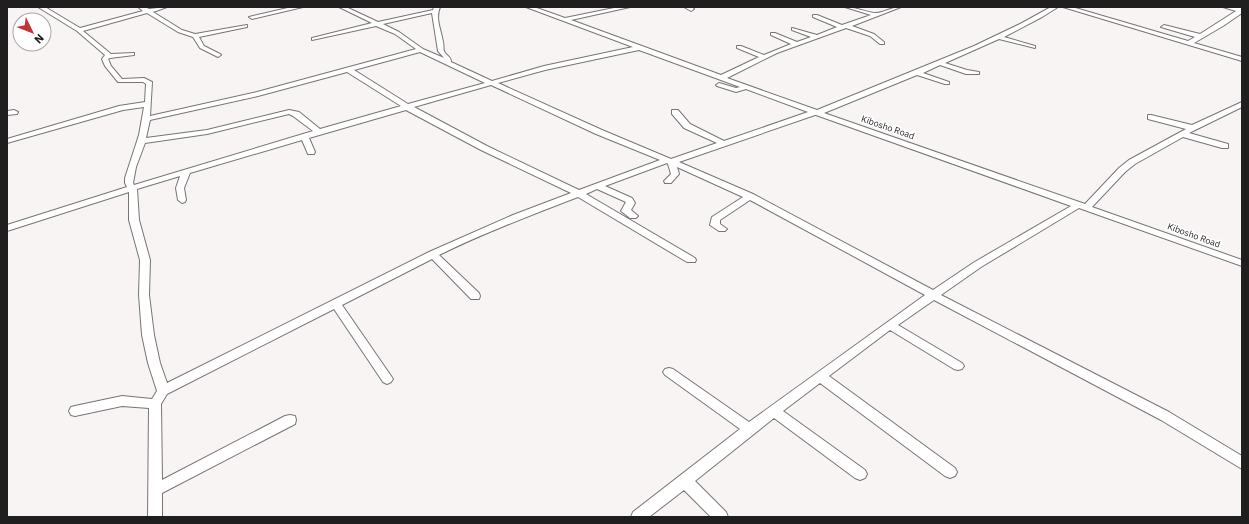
<svg xmlns="http://www.w3.org/2000/svg" width="1249" height="524" viewBox="0 0 1249 524" font-family="'IBM Plex Sans',sans-serif">
	<style>
		.lines { fill: none; stroke-linecap: round; stroke-linejoin: round }
		.minor-casing { stroke: #787474; stroke-width: 2 }
		.minor { fill: #fff; fill-rule: evenodd }
		.labels { text-anchor: middle; dominant-baseline: central; stroke-width: 3.5; stroke-linejoin: round; paint-order: stroke }
		.far-street-label { font-size: 9px; fill: #201f1f; stroke: #fff }
	</style>
	<rect width="100%" height="100%" fill="#f8f4f4"/>
	<g class="lines">
		<defs>
			<path id="minor" d="M38,7H45L80,28L143,11L138,7H145L149,9L167,7L153,12L182,30L195,34L247,25V27L199,37L204,46L220,54L221,55L218,57L200,48L193,37L178,32L147,13L83,31L111,54L134,53V55L110,58L108,59L111,66L122,79L144,78L152,82L150,116L257,92L416,49L395,34L376,26L312,40V38L372,23L339,7H346L378,22L433,10L434,7H440C435,19 441,29 443,42C444,44 443,49 444,51C446,56 451,56 451,62L492,81L544,66L633,47L526,7H534L565,18L619,7H630L571,20L721,75L759,57L737,48V46H741L764,55L791,44L771,35V33H775L797,42L811,37L792,30V28L817,35L837,27L813,17V15H817L842,25L871,15L845,7C856,7 868,13 876,13C884,13 891,7 901,7L852,26L874,34L884,42V44H880L870,36L846,28L777,53L727,78L817,110L974,46L1022,23L1051,7H1058L1042,17L1004,37L1035,46V48L999,39L945,63L967,70L979,72V74H966L940,65L923,73L949,82V84H945L917,75L824,113L1085,204L1119,168L1129,160L1186,129L1148,119V115H1151L1192,125L1242,102V107L1189,133L1228,144V148H1222L1183,137L1135,164L1125,172L1092,207L1242,260V266L1079,208L981,267L941,295L1169,412L1242,456V469L1161,420L934,300L898,325L962,363L964,366L962,369L958,370L954,369L890,330L829,376L955,468L957,472L955,476L950,478L945,476L820,383L783,411L865,470L867,474L865,478L860,480L855,478L774,418L695,481L726,512L728,517H711L684,490L649,517H631L633,512L740,429L665,375L663,372L665,369L669,368L673,369L749,422L925,295L750,200L720,220V224L727,229L725,231H719L710,225L712,217L743,197L677,167L679,174L671,183H665L664,181L671,174L668,164L667,163L605,186L632,198L635,203L631,210L638,216L636,218H630L621,211L626,202L597,189L586,194L695,258L696,260L695,262H687L578,197C531,215 484,233 439,255L479,293L480,296L479,299H471L432,259L342,305L391,376L393,379L391,382L387,384L383,382L334,309L167,394L161,404L162,480L285,416L290,415L295,416L296,420L295,424L162,493V517H148L149,408L122,406L75,416L71,415L69,411L71,407L75,406L122,396L152,399L157,391L148,363L142,335L139,295L140,260L129,220V192L7,231V225L127,187L125,183V178L139,135L144,107L123,110L7,143V139L119,106L145,102L146,84L143,82H118L105,66L102,59L105,55L77,31ZM432,13L438,51L444,58L423,49L399,32L383,24ZM639,50L740,87L736,88L719,83L716,85L717,86L736,92L746,89L808,112L724,141L690,124L678,110H672V114L684,128L717,143L671,159L602,130L498,83L545,70ZM420,52L485,83L408,104L354,70ZM347,72L401,106L320,129L299,112L289,110L207,130L146,138L150,120L258,96ZM491,85L596,134L660,160L579,190L487,146L414,107ZM406,110L481,150L571,193L513,215L429,252L167,383L160,363L154,335L149,295L150,260L139,220L137,189L180,176L176,188L178,200L182,203L185,202L186,200L184,188L190,173L302,140L308,154H314L315,152L309,138ZM289,114L293,116L313,131L134,185L133,183L136,167L145,143L207,134ZM815,115H816L1071,206L973,263L933,290L753,194L679,162Z
				M292,7H303L252,19L249,17Z
				M684,7H691L694,9L691,11Z
				M1063,7H1072L1188,41L1195,37L1161,27L1164,25L1200,34L1236,11L1223,7L1242,8V13L1223,26L1194,43L1242,57V61Z
				M14,110L18,112L17,114L7,115V111Z"/>
		</defs>
		<use href="#minor" class="minor-casing"/>
		<use href="#minor" class="minor"/>
	</g>
	<g class="labels">
		<g class="far-street-label">
			<text transform="translate(888 127) rotate(19)">Kibosho Road</text>
			<text transform="translate(1194 235) rotate(20)">Kibosho Road</text>
		</g>
	</g>
	<rect width="1249" height="524" fill="none" stroke="#201f1f" stroke-width="16"/>
	<g transform="translate(32 32) rotate(133)"><circle r="19" fill="#ffffff" stroke="#a6a5a5"/>
	<path d="M0-3L7 15L0 10L-7 15Z" fill="#c33437"/>
	<text y="-6" font-size="11" font-weight="bold" text-anchor="middle" fill="#201f1f">N</text>
	</g>
</svg>
